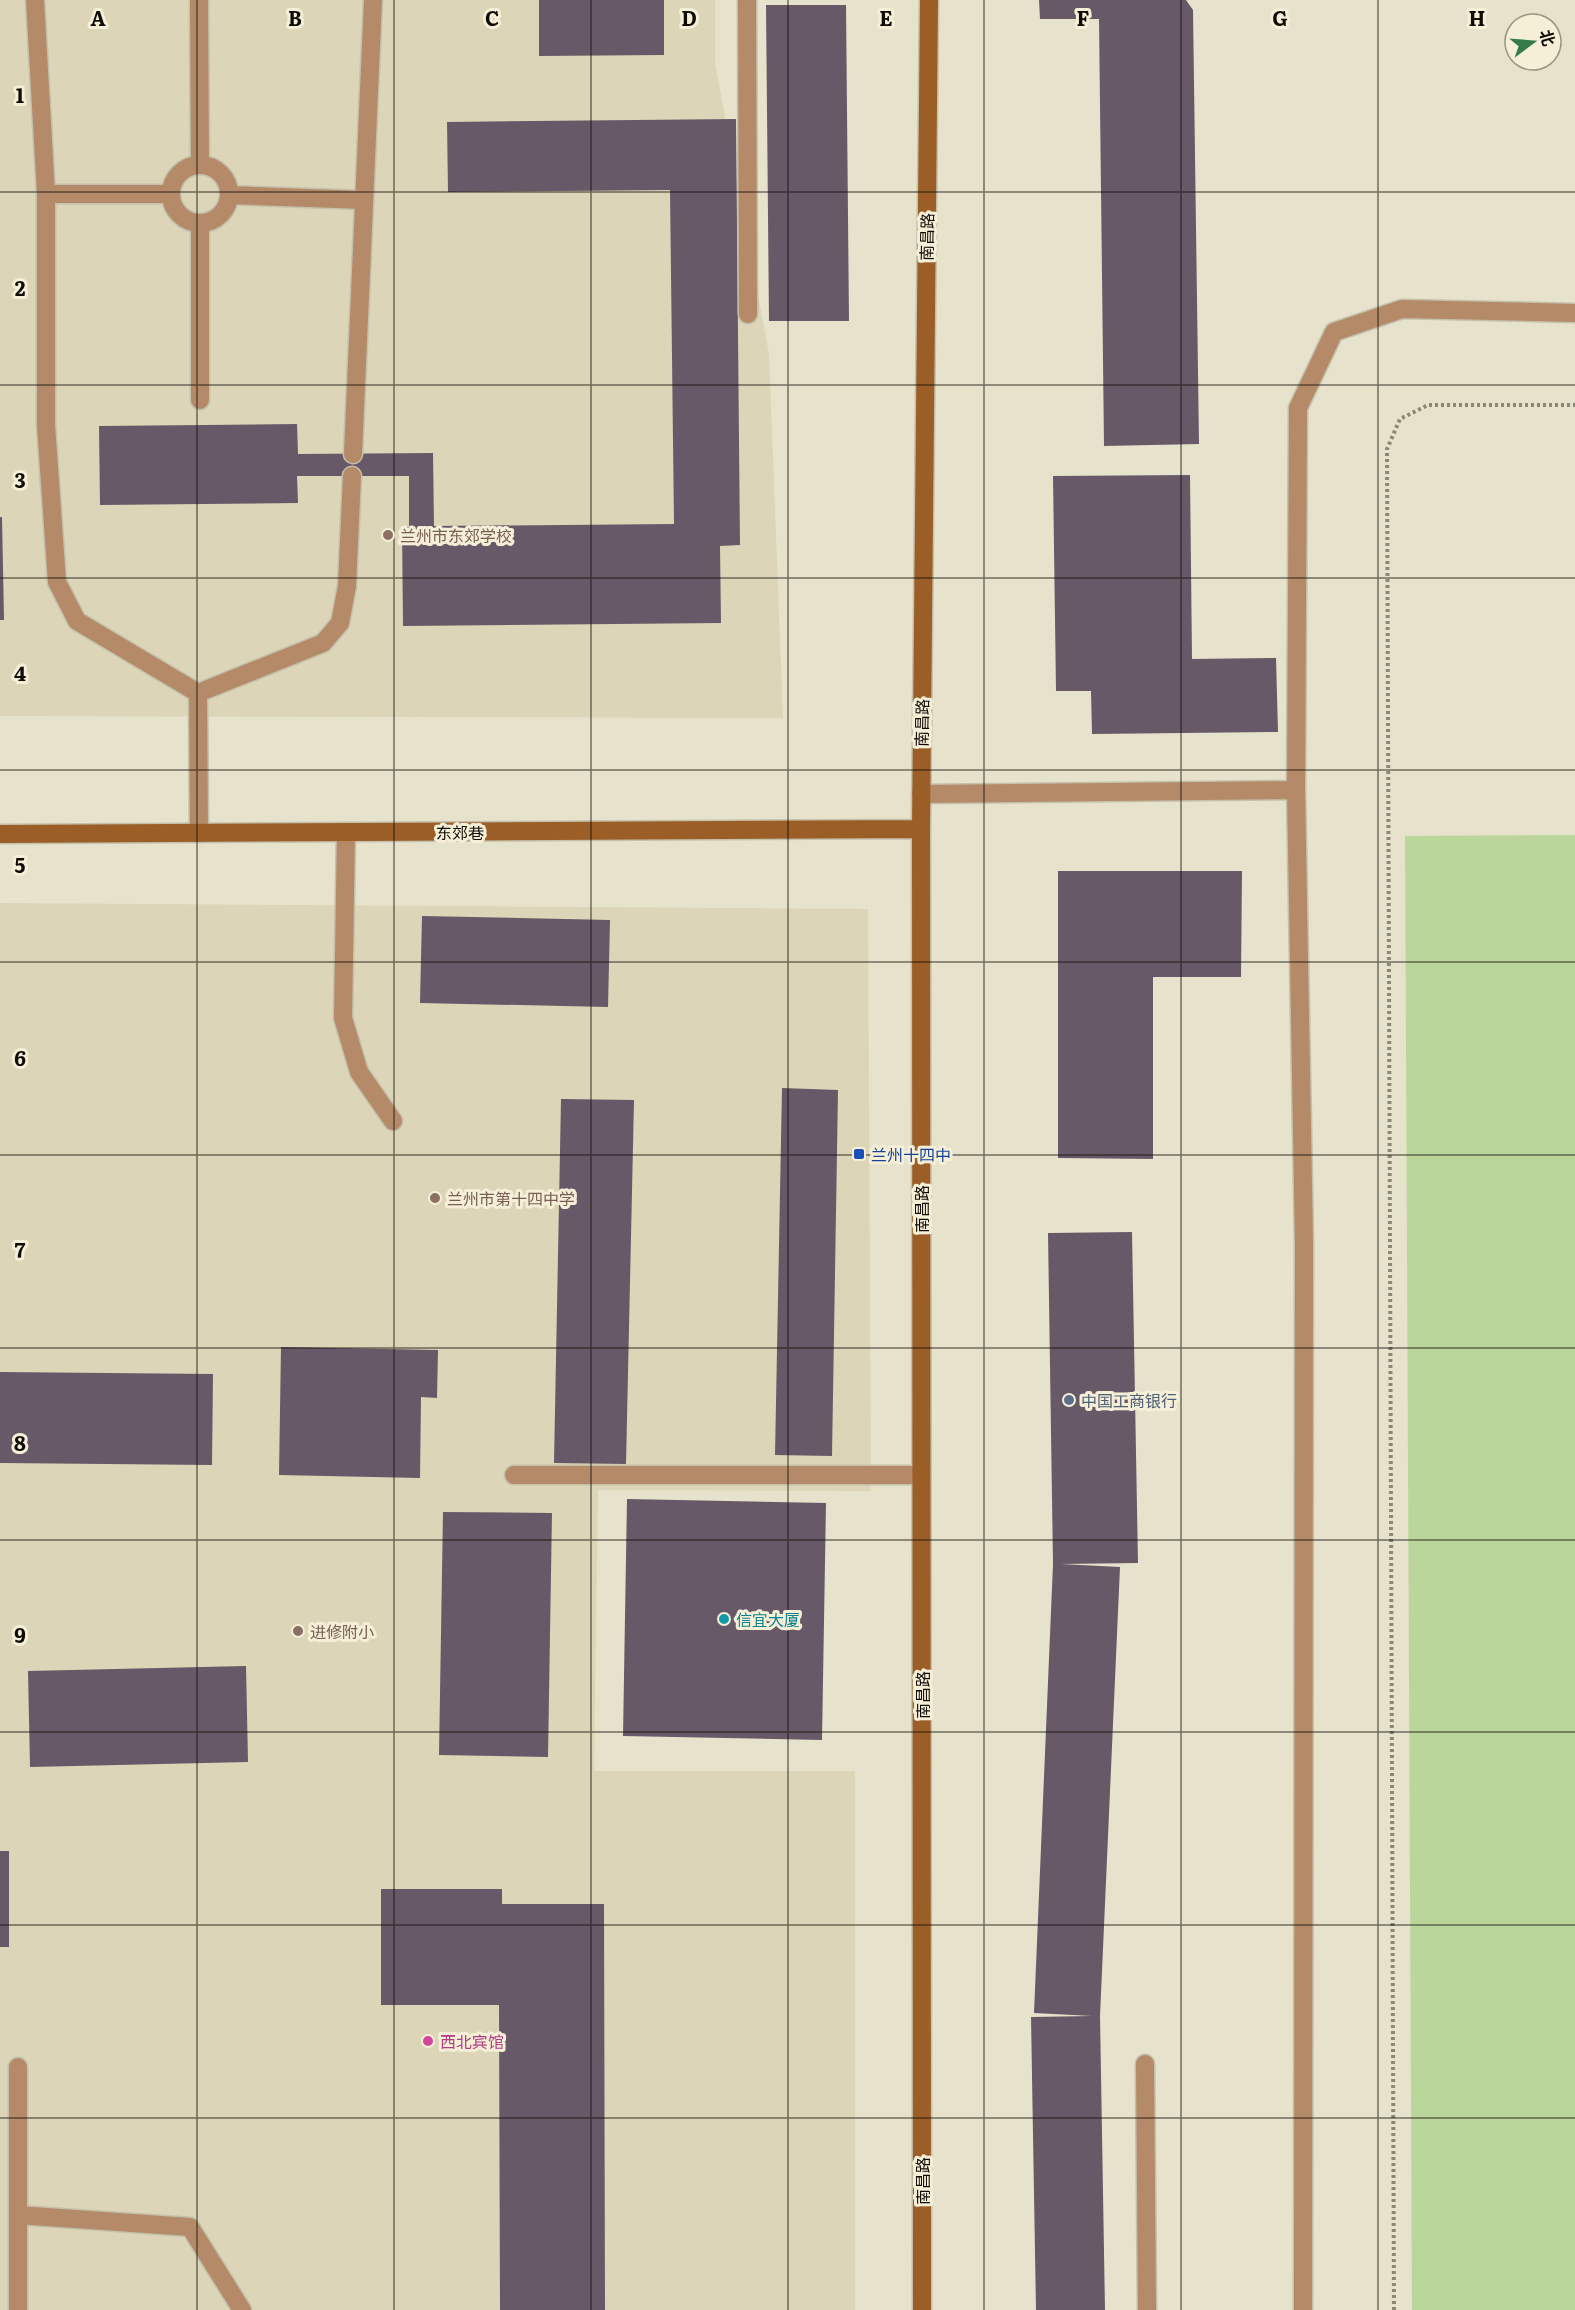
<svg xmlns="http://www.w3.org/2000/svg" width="1575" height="2310" viewBox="0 0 1575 2310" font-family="Literata,'Noto Sans SC',serif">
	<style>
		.built { fill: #dcd5b7 }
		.green { fill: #bbd69b }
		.building { fill: #685968 }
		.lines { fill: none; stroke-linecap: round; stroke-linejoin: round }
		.lane-casing { stroke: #c4c0ab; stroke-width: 21 }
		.secondary-casing { stroke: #c4c0ab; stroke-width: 21 }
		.path { stroke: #8b8777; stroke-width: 4; stroke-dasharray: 3 3; stroke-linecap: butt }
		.lane { stroke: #b48a68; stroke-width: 18 }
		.secondary { stroke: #9b5e27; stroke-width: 18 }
		.grid { fill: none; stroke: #0e0c05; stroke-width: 1.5; stroke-opacity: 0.55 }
		.education-dot { fill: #8d6e63; stroke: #f5efd8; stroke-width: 2 }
		.transit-dot { fill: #1a4fb4; stroke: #f5efd8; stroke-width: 2 }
		.service-dot { fill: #5c6f8a; stroke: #f5efd8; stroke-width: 2 }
		.culture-dot { fill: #0f9aa8; stroke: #f5efd8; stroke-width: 2 }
		.hotel-dot { fill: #d1479c; stroke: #f5efd8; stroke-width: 2 }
		.labels { text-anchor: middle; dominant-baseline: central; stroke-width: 6; stroke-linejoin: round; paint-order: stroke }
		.street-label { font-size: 16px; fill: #0e0c05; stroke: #f5efd8 }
		.education-label { font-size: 16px; fill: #785e54; stroke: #f5efd8; text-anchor: start }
		.transit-label { font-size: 16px; fill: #164399; stroke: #f5efd8; text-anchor: start }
		.service-label { font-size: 16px; fill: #4e5e75; stroke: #f5efd8; text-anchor: start }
		.culture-label { font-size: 16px; fill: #0d838f; stroke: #f5efd8; text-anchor: start }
		.hotel-label { font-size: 16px; fill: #b23c85; stroke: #f5efd8; text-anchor: start }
		.grid-label { font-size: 20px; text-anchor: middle; font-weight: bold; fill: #0e0c05; stroke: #f5efd8; stroke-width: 6; stroke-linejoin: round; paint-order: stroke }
	</style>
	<rect width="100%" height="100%" fill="#e7e2cb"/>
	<path class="built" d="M0,0H715V63L769,354L783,718L0,716Z
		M0,903L868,909L871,1491L598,1490L594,1771H855V2310H0Z"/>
	<path class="green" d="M1575,835V2310H1412L1405,836Z"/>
	<path class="building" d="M539,0H664V55L539,56Z
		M1039,0H1186L1193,10L1199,444L1104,446L1099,19H1040Z
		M766,5H846L849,321H769Z
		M736,119L740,545L720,546L721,623L403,626L402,527H409V476H297L298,503L100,505L99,426L297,424L298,454L433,453L434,526L674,524L670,190L448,192L447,122Z
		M1190,475L1192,659L1276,658L1278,732L1092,734L1091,691H1056L1053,476Z
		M0,517H2L4,620H0Z
		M1058,871H1242L1241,977H1153V1159L1058,1158Z
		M422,916L610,920L608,1007L420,1003Z
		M782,1088L838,1090L832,1456L775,1455Z
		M561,1099L634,1100L626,1464L554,1463Z
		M1132,1232L1138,1563L1061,1564L1120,1567L1100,2016L1105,2310H1036L1031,2017L1092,2016L1034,2013L1053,1564L1048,1233Z
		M281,1347L438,1350L437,1398L421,1397L420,1478L279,1475Z
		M0,1372L213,1374L212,1465L0,1463Z
		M627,1499L826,1503L822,1740L623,1736Z
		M443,1512L552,1513L548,1757L439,1755Z
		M246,1666L248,1762L30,1767L28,1671Z
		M0,1851H9V1947H0Z
		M381,1889H502V1904H604L605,2310H500L499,2005H381Z"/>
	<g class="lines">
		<defs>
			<path id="lane" d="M35,0L46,194V425L57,582L77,621L198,693
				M199,0L200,165
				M747,0L748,314
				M171 194a29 29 0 1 1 58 0a29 29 0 1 1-58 0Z
				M46,194H171
				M229,195L364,200
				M200,224V400
				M353,454L373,0
				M198,693L323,643L340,623L347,586L352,476
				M198,693L199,833
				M1296,790L1304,1243L1303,2310
				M921,794L1296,790L1298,408L1334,332L1402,309L1575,313
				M346,832L343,1018L359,1072L393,1121
				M514,1475H921
				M1145,2064L1147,2310
				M18,2067V2310
				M18,2215L190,2227L242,2310"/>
			<path id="secondary" d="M0,834L921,829
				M922,2310L921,829L929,0"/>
		</defs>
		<use href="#lane" class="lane-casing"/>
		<use href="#secondary" class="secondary-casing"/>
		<path class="path" d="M1394,2310L1387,449L1400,419L1428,405H1575"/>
		<use href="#lane" class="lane"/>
		<use href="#secondary" class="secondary"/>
	</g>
	<path class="grid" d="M197,0V2310M394,0V2310M591,0V2310M788,0V2310M984,0V2310M1181,0V2310M1378,0V2310M0,192H1575M0,385H1575M0,578H1575M0,770H1575M0,962H1575M0,1155H1575M0,1348H1575M0,1540H1575M0,1732H1575M0,1925H1575M0,2118H1575"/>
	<g class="education-dot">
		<circle cx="388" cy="535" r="6"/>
		<circle cx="435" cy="1198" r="6"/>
		<circle cx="298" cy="1631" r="6"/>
	</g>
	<rect class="transit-dot" x="853" y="1148" width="12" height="12" rx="3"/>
	<circle class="service-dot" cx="1069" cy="1400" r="6"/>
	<circle class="culture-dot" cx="724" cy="1619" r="6"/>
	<circle class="hotel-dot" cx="428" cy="2041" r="6"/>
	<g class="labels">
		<g class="street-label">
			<text transform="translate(926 237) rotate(-89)">南昌路</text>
			<text transform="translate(921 723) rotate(-89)">南昌路</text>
			<text x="460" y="832">东郊巷</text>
			<text transform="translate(921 1209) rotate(-90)">南昌路</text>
			<text transform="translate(922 1695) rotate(-90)">南昌路</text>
			<text transform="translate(922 2181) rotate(-90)">南昌路</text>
		</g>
		<g class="education-label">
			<text x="400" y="535">兰州市东郊学校</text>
			<text x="447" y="1198">兰州市第十四中学</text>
			<text x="310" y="1631">进修附小</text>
		</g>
		<g class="transit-label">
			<text x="871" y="1154">兰州十四中</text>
		</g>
		<g class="service-label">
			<text x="1081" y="1400">中国工商银行</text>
		</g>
		<g class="culture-label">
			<text x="736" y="1619">信宜大厦</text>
		</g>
		<g class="hotel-label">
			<text x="440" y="2041">西北宾馆</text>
		</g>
	</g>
	<g class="grid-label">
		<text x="98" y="26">A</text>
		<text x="295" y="26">B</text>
		<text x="492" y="26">C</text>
		<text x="689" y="26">D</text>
		<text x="886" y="26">E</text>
		<text x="1083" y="26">F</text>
		<text x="1280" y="26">G</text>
		<text x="1477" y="26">H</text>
		<text x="20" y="103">1</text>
		<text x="20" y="296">2</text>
		<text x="20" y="488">3</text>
		<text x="20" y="681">4</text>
		<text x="20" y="873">5</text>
		<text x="20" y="1066">6</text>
		<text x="20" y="1258">7</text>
		<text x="20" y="1451">8</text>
		<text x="20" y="1643">9</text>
	</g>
	<g transform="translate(1533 42) rotate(74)"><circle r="28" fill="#f5efd8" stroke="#999484" stroke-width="1.5"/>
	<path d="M0-4.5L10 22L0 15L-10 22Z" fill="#347d4a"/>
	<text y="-9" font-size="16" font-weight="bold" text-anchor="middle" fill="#0e0c05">北</text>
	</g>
</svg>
